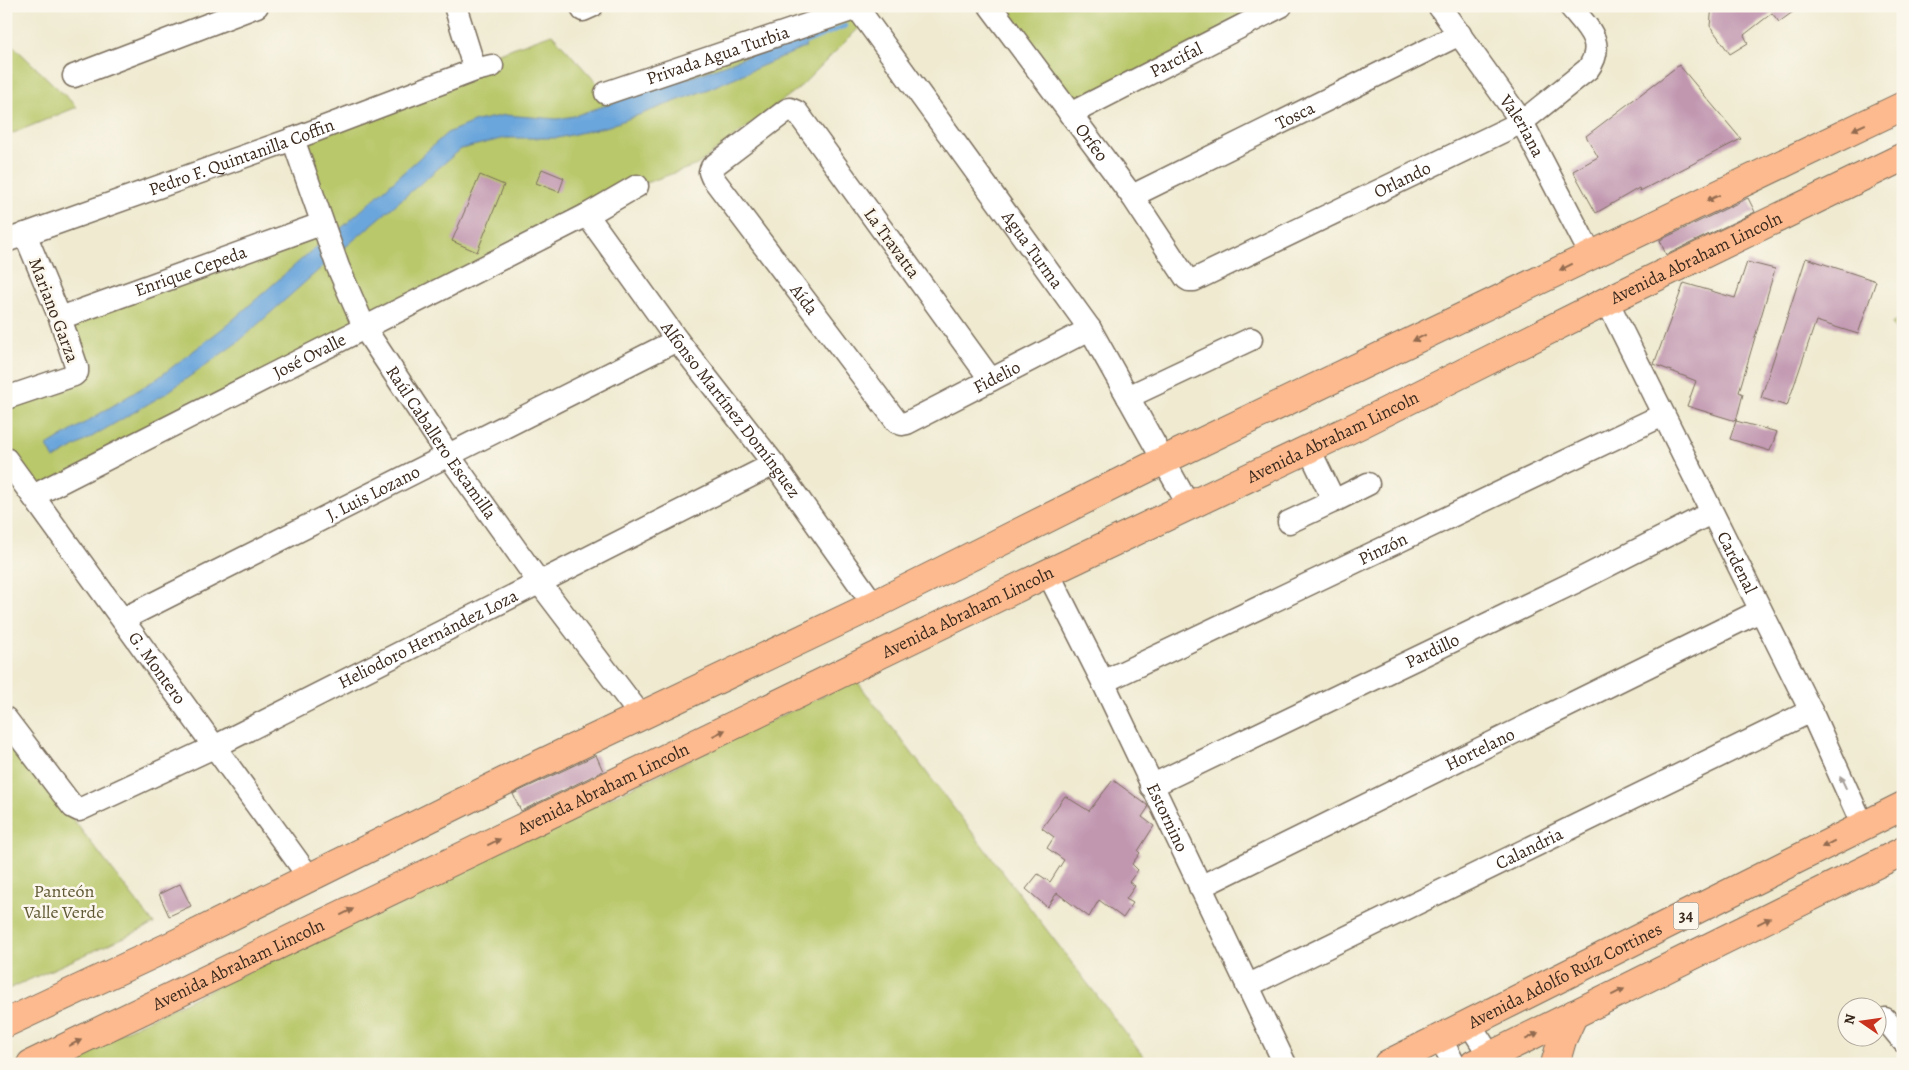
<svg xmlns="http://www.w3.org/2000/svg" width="1909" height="1070" viewBox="0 0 1909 1070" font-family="Alegreya,serif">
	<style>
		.green { fill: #b9c86a; stroke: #7a7944 }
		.water { fill: #6ba6db; stroke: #53687c }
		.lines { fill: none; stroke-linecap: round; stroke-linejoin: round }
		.stream { stroke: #6ba6db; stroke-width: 5 }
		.building { fill: #c197b0 }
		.minor-casing { stroke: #7a6d5c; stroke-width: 25 }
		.major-casing { stroke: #7a6d5c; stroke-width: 30 }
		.minor { stroke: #fff; stroke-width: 22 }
		.major { stroke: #fcba8e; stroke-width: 28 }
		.oneway { fill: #926b50 }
		.oneway2 { fill: #a79f9a }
		.labels { text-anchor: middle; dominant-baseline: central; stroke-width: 5; stroke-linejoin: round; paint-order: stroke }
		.shield { fill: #fbf7ec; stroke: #75685c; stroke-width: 1 }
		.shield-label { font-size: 16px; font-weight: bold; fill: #3b2a1e }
		.street-label { font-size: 18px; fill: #3b2a1e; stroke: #fbf7ec }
		.park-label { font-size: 18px; fill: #615935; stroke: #fbf7ec }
	</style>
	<rect width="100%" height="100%" fill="#fbf7ec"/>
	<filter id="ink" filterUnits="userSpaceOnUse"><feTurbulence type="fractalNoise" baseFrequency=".02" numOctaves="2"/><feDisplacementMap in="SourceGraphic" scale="10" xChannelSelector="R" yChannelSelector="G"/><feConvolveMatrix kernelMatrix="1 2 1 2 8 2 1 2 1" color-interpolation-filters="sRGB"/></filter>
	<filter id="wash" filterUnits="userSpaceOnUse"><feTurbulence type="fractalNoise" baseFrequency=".0096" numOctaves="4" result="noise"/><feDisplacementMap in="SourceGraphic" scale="20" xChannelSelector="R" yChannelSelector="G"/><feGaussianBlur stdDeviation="1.12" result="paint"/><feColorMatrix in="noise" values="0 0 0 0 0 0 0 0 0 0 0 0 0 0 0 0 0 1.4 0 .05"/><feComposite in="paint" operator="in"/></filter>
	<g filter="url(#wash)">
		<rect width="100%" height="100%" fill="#efead0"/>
		<path class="green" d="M990,6H1281L1070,114Z
			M856,7L863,24L799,88L697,165L637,186L33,496L6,459V398L74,375L60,318L322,224L293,139L492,66L496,54L552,34L606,93Z
			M6,39L77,107L6,136Z
			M1903,318V347L1892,323Z
			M856,680L1149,1064H56Z
			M6,733L154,924L6,990Z"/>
		<path class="water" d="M802,36L806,47L706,90L609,126L558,138H505L461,149L322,267L238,342L165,394L54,459L47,446L158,378L227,325L311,251L345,225L447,133L476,121L505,115L557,119L574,116L700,74Z"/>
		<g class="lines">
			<path class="stream" d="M799,45L845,26"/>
		</g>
		<g id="blocks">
			<path class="building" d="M1712,6H1801L1779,22L1772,13L1744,35L1748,43L1730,54L1710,26Z
				M1679,65L1741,139L1640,191L1639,188L1596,213L1573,171L1598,157L1586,136Z
				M542,169L564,178L559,192L536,183Z
				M480,175L504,185L477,252L452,241Z
				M1748,198L1755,212L1666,255L1660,240Z
				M1806,258L1876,281L1858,334L1816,321L1787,406L1761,398Z
				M1747,262L1775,269L1739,392L1743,394L1736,421L1687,406L1696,381L1654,364L1684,283L1735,298Z
				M1736,421L1777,432L1770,451L1730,439Z
				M596,755L603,771L521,811L513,794Z
				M1113,780L1147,805L1148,808L1142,817L1154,826L1138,851L1140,853L1132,864L1138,870L1129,882L1135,886L1126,899L1133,903L1123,918L1099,900L1089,917L1057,893L1047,907L1026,889L1038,874L1050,882L1064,860L1047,848L1054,837L1042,828L1065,796L1089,811Z
				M180,884L191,906L169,916L159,894Z"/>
		</g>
	</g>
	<g filter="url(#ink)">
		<use href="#blocks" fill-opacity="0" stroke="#7a6d5c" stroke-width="1"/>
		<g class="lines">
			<defs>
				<g id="minor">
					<path d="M455,6L475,70"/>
					<path id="s1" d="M856,6L1090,329L1189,506"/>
					<path id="s2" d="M990,6L1132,196L1186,278L1189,280H1194L1522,122L1588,69C1607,43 1587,27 1570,6"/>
					<path id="s3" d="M1439,6L1522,122L1591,255"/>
					<path d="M583,10L592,6"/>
					<path d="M74,76L257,6"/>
					<path id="s4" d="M606,93L863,6"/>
					<path id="s5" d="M1070,114L1281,6"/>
					<path id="s6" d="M293,139L338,267L365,329L449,456L539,582L641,716"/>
					<path id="s7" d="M1132,196L1460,34"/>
					<path id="s8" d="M587,215L677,340L774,464L874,605"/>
					<path id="s9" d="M6,241L293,139L475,70L492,66"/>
					<path id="s10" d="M1607,301L1811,711L1863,826"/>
					<path id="s11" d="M60,318L321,224"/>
					<path id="s12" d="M991,380L797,112L790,109L787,110L712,167L710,172L712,177L897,422L902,424L907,423L1090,329"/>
					<path d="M1128,397L1251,339"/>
					<path d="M6,398L74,375L77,372V368L60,318L25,234"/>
					<path id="s13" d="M6,459L309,877"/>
					<path id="s14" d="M33,496L587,215L637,186"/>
					<path d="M1334,501L1368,484"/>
					<path d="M1289,522L1334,501L1309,449"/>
					<path id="s15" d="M1048,573L1103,682L1285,1064"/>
					<path id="s16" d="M123,619L677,340"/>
					<path id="s17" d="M1103,682L1663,415"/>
					<path id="s18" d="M6,719L73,807L79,810L216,746L774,464"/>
					<path id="s19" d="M1151,786L1577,581L1711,513"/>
					<path id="s20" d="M1200,887L1760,611"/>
					<path id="s21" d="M1247,986L1811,711"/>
					<path d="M1885,1019L1903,1041"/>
					<path d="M1469,1023L1495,1064"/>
					<path d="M1440,1038L1454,1064"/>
				</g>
				<g id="major">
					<path d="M6,1023L177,943L517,775L874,605L1164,460L1903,106"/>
					<path id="s22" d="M31,1064L536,821L1048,573L1359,425L1607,301L1903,157"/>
					<path id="s23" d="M1388,1064L1903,806"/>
					<path d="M1474,1064L1903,851"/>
					<path d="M1555,1064L1562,1040L1574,1014"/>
				</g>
			</defs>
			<use href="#minor" class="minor-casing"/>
			<use href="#major" class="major-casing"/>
			<use href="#minor" class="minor"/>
			<use href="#major" class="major"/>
		</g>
		<defs><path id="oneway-solid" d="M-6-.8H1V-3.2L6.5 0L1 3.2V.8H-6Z" transform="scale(1.25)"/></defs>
		<g class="oneway">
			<use href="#oneway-solid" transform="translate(1859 127) rotate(155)"/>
			<use href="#oneway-solid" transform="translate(1713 198) rotate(155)"/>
			<use href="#oneway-solid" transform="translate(1566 267) rotate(154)"/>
			<use href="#oneway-solid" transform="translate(1419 338) rotate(154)"/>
			<use href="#oneway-solid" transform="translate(719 733) rotate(-26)"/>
			<use href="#oneway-solid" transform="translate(494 842) rotate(-26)"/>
			<use href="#oneway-solid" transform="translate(1828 844) rotate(153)"/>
			<use href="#oneway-solid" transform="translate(347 912) rotate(-26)"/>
			<use href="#oneway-solid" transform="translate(1764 921) rotate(-26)"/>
			<use href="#oneway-solid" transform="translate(1618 992) rotate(-26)"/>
			<use href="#oneway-solid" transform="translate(1532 1036) rotate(-28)"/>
			<use href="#oneway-solid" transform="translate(75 1043) rotate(-26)"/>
		</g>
		<use class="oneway2" href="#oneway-solid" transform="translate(1843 782) rotate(-115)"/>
	</g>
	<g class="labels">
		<rect class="shield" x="1673.5" y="902.5" width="25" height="27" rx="4"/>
		<g class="shield-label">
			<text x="1686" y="916">34</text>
		</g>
		<g class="street-label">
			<text stroke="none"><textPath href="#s4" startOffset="118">Privada Agua Turbia</textPath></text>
			<text stroke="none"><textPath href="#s5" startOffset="119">Parcifal</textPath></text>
			<text stroke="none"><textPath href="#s7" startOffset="182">Tosca</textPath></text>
			<text stroke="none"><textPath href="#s3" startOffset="146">Valeriana</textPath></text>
			<text stroke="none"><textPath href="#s2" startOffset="170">Orfeo</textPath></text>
			<text stroke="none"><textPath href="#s9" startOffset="250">Pedro F. Quintanilla Coffin</textPath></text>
			<text stroke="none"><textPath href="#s2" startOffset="575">Orlando</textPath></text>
			<text transform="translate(892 243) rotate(54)">La Travatta</text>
			<text stroke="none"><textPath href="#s1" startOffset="301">Agua Turma</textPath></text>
			<text stroke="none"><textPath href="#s22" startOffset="1850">Avenida Abraham Lincoln</textPath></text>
			<text stroke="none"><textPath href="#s11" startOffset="139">Enrique Cepeda</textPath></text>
			<text stroke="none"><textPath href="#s12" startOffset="600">Aída</textPath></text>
			<text transform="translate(54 310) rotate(69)">Mariano Garza</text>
			<text stroke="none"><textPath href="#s14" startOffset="310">José Ovalle</textPath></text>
			<text stroke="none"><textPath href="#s12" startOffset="865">Fidelio</textPath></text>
			<text stroke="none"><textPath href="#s8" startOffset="242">Alfonso Martínez Domínguez</textPath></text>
			<text stroke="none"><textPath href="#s22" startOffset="1445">Avenida Abraham Lincoln</textPath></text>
			<text stroke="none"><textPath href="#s6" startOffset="340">Raúl Caballero Escamilla</textPath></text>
			<text stroke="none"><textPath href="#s16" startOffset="280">J. Luis Lozano</textPath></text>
			<text stroke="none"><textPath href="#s17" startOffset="310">Pinzón</textPath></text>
			<text stroke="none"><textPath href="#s10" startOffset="292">Cardenal</textPath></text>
			<text stroke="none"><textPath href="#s22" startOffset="1040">Avenida Abraham Lincoln</textPath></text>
			<text stroke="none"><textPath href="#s18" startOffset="506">Heliodoro Hernández Loza</textPath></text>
			<text stroke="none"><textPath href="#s19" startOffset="312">Pardillo</textPath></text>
			<text stroke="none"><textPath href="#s13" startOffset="258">G. Montero</textPath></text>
			<text stroke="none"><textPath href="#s20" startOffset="312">Hortelano</textPath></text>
			<text stroke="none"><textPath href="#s22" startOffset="635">Avenida Abraham Lincoln</textPath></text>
			<text stroke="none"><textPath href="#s15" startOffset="272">Estornino</textPath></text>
			<text stroke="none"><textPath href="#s21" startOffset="314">Calandria</textPath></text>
			<text stroke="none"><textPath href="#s22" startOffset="230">Avenida Abraham Lincoln</textPath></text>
			<text stroke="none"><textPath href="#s23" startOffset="198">Avenida Adolfo Ruíz Cortines</textPath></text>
		</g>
		<g class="park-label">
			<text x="64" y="891">Panteón<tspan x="64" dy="21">Valle Verde</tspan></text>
		</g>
	</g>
	<rect width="1909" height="1070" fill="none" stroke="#fbf7ec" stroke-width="25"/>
	<g transform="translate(1862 1022) rotate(283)"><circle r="24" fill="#fbf7ec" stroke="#aea59a"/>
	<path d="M0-4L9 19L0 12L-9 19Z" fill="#c8321e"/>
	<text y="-8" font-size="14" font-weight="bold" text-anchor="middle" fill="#3b2a1e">N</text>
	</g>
</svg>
